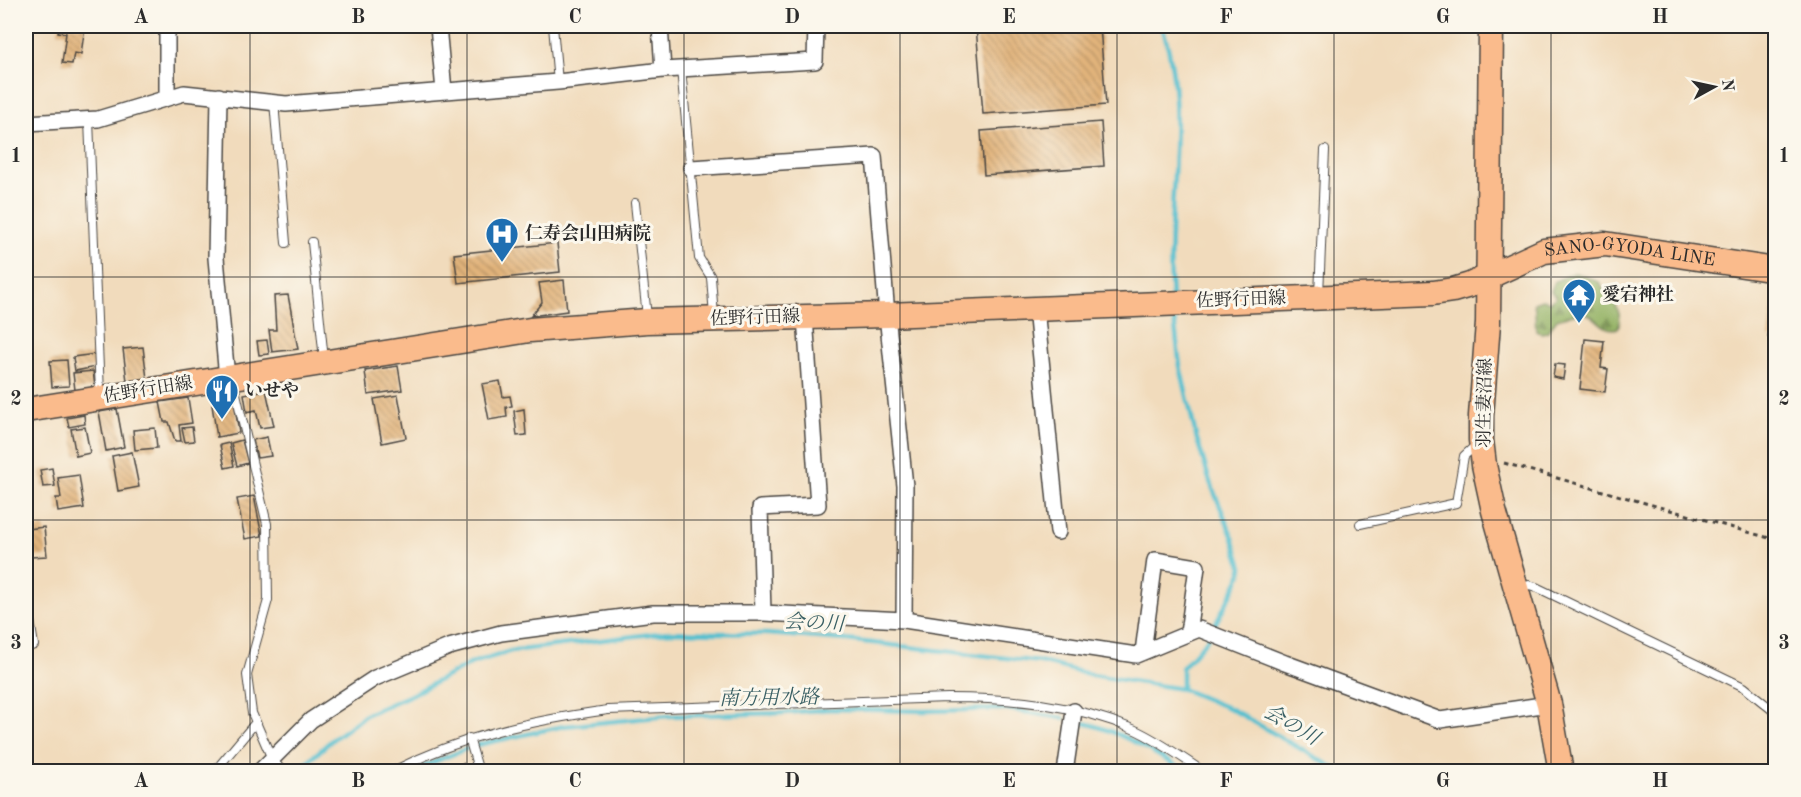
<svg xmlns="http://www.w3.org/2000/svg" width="1801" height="797" viewBox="0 0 1801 797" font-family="'Old Standard TT','Noto Serif JP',serif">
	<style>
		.forest { fill: url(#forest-firs); stroke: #606e48; stroke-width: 1.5 }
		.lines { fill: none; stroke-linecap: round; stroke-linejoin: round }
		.stream { stroke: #53bfcf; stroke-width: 4.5 }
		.building { fill: url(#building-back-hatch) }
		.lane-casing { stroke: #494541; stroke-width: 10 }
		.street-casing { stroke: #494541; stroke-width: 18 }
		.primary-casing { stroke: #494541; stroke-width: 27 }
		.path { stroke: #494541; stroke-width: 3; stroke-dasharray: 4.5 4.5; stroke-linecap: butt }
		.lane { stroke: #fff; stroke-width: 8 }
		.street { stroke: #fff; stroke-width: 15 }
		.primary { stroke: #fabb8c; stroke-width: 24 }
		.grid { fill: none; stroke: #2b2b2b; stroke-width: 1.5; stroke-opacity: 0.55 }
		.labels { text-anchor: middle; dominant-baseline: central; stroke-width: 6; stroke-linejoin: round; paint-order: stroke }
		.poi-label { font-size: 18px; font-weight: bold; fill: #2b2b2b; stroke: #fbf7ec; text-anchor: start }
		.street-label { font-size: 18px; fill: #2b2b2b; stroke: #fbf7ec }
		.water-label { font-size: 20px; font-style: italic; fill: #395f64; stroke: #fbf7ec }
		.neatline { fill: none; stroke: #2b2b2b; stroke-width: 2 }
		.grid-label { font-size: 20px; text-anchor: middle; font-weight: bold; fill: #2b2b2b }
	</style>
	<defs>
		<pattern id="forest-firs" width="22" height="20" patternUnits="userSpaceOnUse" patternTransform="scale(1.5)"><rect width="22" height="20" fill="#94b265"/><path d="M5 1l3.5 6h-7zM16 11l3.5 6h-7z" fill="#799153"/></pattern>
		<pattern id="building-back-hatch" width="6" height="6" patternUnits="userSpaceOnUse" patternTransform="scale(1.5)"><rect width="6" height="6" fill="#e2b47b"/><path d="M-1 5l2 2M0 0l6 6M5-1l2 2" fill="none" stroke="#b79365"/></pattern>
	</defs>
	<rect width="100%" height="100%" fill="#fbf7ec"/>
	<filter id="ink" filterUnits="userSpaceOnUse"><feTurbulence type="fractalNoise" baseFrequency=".0167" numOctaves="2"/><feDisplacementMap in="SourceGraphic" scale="12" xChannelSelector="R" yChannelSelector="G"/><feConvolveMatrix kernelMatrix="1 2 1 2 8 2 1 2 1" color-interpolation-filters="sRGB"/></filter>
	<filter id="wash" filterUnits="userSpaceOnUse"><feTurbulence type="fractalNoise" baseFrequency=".008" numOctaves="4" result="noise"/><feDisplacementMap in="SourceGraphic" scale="24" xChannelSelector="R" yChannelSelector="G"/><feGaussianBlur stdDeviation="1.35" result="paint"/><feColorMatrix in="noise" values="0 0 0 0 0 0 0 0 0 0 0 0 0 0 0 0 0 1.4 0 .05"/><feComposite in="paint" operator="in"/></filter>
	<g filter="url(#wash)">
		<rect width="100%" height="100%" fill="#f1dbbc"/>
		<path class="forest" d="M1574,273C1585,274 1590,280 1599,282C1608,297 1625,309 1618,328C1601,333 1598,314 1582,313C1575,312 1565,317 1557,319L1547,332L1541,333L1536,330C1535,321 1536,312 1534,303L1542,300L1550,302L1556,297L1551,291L1555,281Z"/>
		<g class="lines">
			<path class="stream" d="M1162,26C1191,112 1164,207 1172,297
				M1173,311L1180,366L1196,436L1210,482L1233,538L1242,567L1241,575L1234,589L1206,641L1182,668V689
				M1080,722C1118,730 1153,751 1185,772
				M477,745L564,726L668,716L784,713L831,709L924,711L1006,709L1063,718
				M296,772L333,739L367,714L411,695L472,663L511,651L668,632L768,634L846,640L1041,662L1092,675L1182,689L1233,710L1341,772
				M409,772L466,749"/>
		</g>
		<g id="blocks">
			<path class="building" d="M59,26H85L81,54L74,53L72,64L62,63L66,33L58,32Z
				M976,26H1100L1106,105L983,114Z
				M1101,122L1104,166L984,175L981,131Z
				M557,243L560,272L458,283L454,254Z
				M564,280L567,311L531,316L542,302L539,283Z
				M288,295L298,349L272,352L269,330H276L274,296Z
				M1773,304H1776V338L1768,337Z
				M1585,339L1604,341L1601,368L1608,369L1605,392L1580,389Z
				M267,340L269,354L259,355L257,341Z
				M143,347L147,379L127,381L123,349Z
				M95,354L96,367L75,371L73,357Z
				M67,360L69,386L52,387L50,361Z
				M1555,364L1565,365L1563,379L1553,377Z
				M398,366L402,390L368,395L365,371Z
				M93,371L95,387L75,390L73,373Z
				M500,381L503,397L510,396L512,406L506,407L507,417L489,420L482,384Z
				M266,390L274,426L260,428L256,410L247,412L244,394Z
				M398,395L406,438L382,443L374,399Z
				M188,398L192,423L179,425L181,441H175L169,422H164L160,402Z
				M234,401L239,433L217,437L212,405Z
				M117,409L124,447L106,451L99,412Z
				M524,409L526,435L517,436L514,411Z
				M84,415L85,424L69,427L67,418Z
				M85,427L90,453L76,456L71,429Z
				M192,427L194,441L185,442L182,428Z
				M155,428L157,448L135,450L133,430Z
				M267,437L271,456L257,458L253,440Z
				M242,440L248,463L237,466L231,443Z
				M229,443L234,466L225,468L220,445Z
				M132,452L139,487L118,491L112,456Z
				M52,468L55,486L43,487L40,470Z
				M79,475L84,508L58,512L56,498H61L58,478Z
				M254,496L262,536L245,539L237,499Z
				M44,527L47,556L31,557L28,529Z"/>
		</g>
	</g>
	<g filter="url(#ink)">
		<use href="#blocks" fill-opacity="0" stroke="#494541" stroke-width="1.5"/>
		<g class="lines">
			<defs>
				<path id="lane" d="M553,26L558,82
					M681,69L699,258L711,277L714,316
					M274,102L286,243
					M89,120L100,394
					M635,203L647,317
					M312,242L324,360
					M1319,295L1325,150
					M233,381L267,524L268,600L247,675L252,713L272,759L283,772
					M1360,524L1456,503L1464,456L1476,445
					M1519,588L1529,585L1536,587L1744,687L1776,713
					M26,596L34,645L26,648
					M469,738L479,772
					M214,772L256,722
					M391,772C463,735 529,721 608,710L948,698C1010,698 1075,704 1133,729C1158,740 1181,757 1204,772"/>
				<path id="street" d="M438,26L444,91
					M663,70L815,61L816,26
					M219,96L216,258L227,378
					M167,98V26
					M26,123L98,119L184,93L286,104L558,82L663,70L660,26
					M691,168L874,156L887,315L905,486L904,620
					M1036,308L1058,532
					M763,613L760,508L818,505L805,317
					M1143,652L1155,560L1197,567L1188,633
					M259,772L311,720L375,678L449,647L501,633L653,613H763L904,620L1136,655L1199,629L1285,663L1440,720L1549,704
					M1065,772L1074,711"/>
				<g id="primary">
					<path d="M1491,26L1488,323L1481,416V440L1484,465L1494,511L1549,704L1561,772"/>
					<path id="s1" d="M26,410L530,330L647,321L887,315L1433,293L1453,290L1470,285L1544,251L1605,244L1776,270"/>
				</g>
			</defs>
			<use href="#lane" class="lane-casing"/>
			<use href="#street" class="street-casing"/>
			<use href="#primary" class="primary-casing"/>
			<path class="path" d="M1504,463L1776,540
				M443,772L465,763"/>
			<use href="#lane" class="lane"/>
			<use href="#street" class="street"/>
			<use href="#primary" class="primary"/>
		</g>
	</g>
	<path class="grid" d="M250,26V772M467,26V772M684,26V772M900,26V772M1117,26V772M1334,26V772M1551,26V772M26,277H1776M26,520H1776"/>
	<defs>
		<symbol id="hospital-pin" viewBox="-11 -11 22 30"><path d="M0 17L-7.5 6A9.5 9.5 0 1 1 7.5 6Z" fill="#1f6fb2" stroke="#fbf7ec"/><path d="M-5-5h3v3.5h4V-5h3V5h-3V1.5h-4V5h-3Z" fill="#fff"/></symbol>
		<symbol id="temple-pin" viewBox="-11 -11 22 30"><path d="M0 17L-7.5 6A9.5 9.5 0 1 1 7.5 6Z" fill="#1f6fb2" stroke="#fbf7ec"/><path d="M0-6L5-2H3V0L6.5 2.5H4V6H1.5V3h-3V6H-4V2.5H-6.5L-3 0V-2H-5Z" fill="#fff"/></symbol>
		<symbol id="restaurant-pin" viewBox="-11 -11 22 30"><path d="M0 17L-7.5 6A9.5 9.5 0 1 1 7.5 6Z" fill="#1f6fb2" stroke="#fbf7ec"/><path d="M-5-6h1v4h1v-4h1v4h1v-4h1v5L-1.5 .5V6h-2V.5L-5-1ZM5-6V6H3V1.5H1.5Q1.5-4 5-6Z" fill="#fff"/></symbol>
	</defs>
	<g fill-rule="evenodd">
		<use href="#hospital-pin" x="483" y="215" width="38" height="52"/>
		<use href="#temple-pin" x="1560" y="276" width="38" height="52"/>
		<use href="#restaurant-pin" x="203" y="372" width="38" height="52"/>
	</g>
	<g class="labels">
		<g class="poi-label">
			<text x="525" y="234">仁寿会山田病院</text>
			<text x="1602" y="295">愛宕神社</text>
			<text x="245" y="391">いせや</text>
		</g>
		<g class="street-label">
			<text stroke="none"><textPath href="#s1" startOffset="1620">SANO-GYODA LINE</textPath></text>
			<text transform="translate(1241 300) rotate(-2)">佐野行田線</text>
			<text transform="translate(755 318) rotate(-2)">佐野行田線</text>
			<text transform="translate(148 390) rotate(-9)">佐野行田線</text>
			<text transform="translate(1485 403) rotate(-89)">羽生妻沼線</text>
		</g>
		<g class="water-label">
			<text transform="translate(814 624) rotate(3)">会の川</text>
			<text transform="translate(769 699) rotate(-1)">南方用水路</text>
			<text transform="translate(1291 726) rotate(30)">会の川</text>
		</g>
	</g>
	<rect width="1801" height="797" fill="none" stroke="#fbf7ec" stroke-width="66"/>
	<g transform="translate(1714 87) rotate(82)" stroke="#fbf7ec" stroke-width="4.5" paint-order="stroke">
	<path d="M0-4.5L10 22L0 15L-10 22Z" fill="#2b2b2b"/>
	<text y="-9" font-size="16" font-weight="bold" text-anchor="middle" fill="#2b2b2b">N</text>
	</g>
	<rect x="33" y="33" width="1735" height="731" class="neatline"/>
	<g class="grid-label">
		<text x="141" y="23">A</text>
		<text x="358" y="23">B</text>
		<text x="575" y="23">C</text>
		<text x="792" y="23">D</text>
		<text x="1009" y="23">E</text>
		<text x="1226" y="23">F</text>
		<text x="1443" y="23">G</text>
		<text x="1660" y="23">H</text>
		<text x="16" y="162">1</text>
		<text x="1784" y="162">1</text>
		<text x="16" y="405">2</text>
		<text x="1784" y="405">2</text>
		<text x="16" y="649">3</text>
		<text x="1784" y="649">3</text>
		<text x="141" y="787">A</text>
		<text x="358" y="787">B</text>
		<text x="575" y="787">C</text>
		<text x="792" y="787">D</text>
		<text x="1009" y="787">E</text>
		<text x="1226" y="787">F</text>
		<text x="1443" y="787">G</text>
		<text x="1660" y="787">H</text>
	</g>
</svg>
